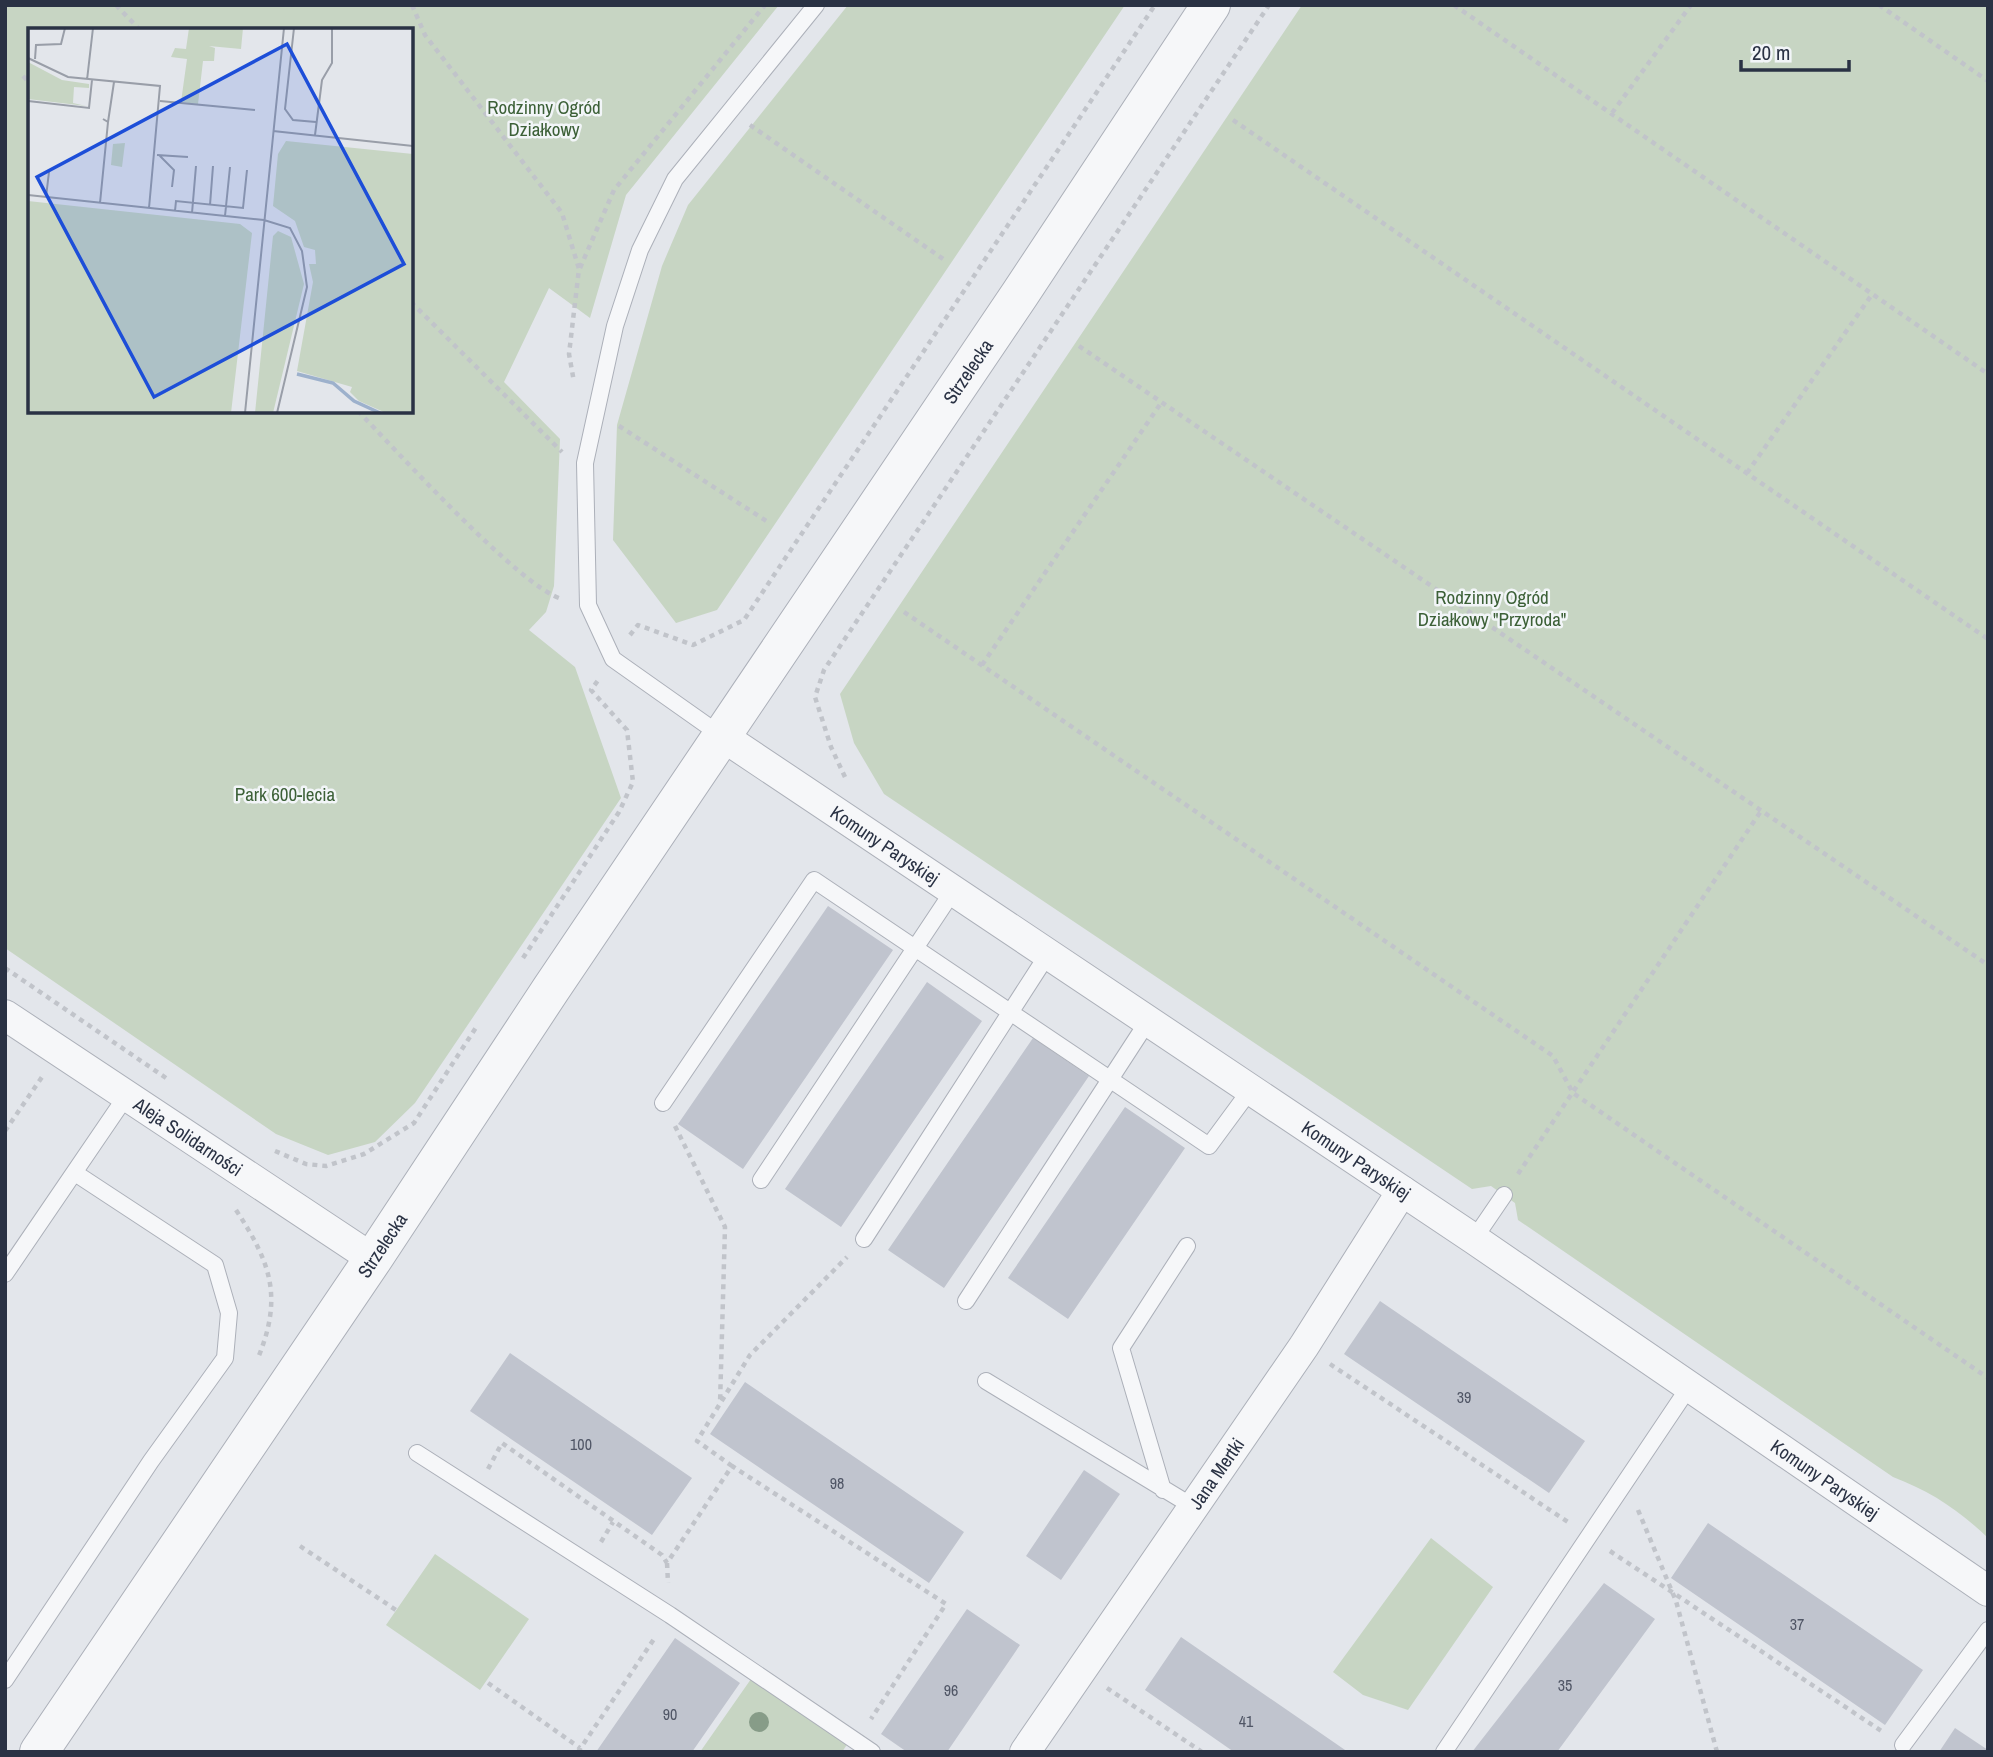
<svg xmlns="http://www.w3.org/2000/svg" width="1993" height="1757" viewBox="0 0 1993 1757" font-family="'Archivo Narrow',sans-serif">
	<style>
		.green { fill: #c7d5c3; fill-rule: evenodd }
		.building { fill: #c0c4ce }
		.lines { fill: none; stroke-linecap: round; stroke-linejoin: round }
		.service-casing { stroke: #acb0b9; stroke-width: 18 }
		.minor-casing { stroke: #acb0b9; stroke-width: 32 }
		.tertiary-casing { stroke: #acb0b9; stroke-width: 40 }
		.path { stroke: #c1c4ca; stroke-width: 4.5; stroke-dasharray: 5 5; stroke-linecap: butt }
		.service { stroke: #f6f7f9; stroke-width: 16 }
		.minor { stroke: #f6f7f9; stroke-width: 30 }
		.tertiary { stroke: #f6f7f9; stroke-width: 38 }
		.tree { fill: #879c88 }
		.labels { text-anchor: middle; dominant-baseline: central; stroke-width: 5; stroke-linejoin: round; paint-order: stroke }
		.number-label { font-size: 16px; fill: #505666 }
		.park-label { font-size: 19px; fill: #3c6037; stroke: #f2f5f8 }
		.street-label { font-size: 19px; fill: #2a3244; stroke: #f2f5f8 }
		.inset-river { fill: none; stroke: #9db1cc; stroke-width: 3.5 }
		.inset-road { fill: none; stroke: #999ea8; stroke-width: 2 }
		.view { fill: #1d4ed8; fill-opacity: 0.15; stroke: #1d4ed8; stroke-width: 3.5 }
		.inset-edge { fill: none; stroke: #2a3244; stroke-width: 3.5 }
	</style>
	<rect width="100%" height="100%" fill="#e3e6eb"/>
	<path class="green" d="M5,5H779L626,195L590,318L549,288L504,382L560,439L554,586L546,612L529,630L575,667L621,798L415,1103L375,1142L328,1155L276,1134L5,948ZM30,30H411V411H30Z
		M848,5H1125L717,610L676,623L613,540L617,425L662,266L688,205Z
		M1302,5H1988V1538C1959,1510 1930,1491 1893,1477L1518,1220L1515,1203L1491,1186L1472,1189L884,794L854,743L840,694Z
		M1431,1538L1493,1587L1408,1710L1363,1695L1333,1672Z
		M435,1554L529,1619L480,1690L386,1625Z
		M751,1679L848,1743L842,1752H700Z"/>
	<path class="building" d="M828,906L893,950L743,1169L678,1124Z
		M927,982L982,1021L841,1227L785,1189Z
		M1033,1038L1089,1076L944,1288L888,1250Z
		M1125,1107L1185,1148L1068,1319L1008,1278Z
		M1380,1301L1585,1441L1549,1493L1344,1354Z
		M510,1353L692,1478L652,1535L470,1411Z
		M745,1382L964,1532L929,1583L710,1434Z
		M1084,1470L1120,1494L1061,1580L1026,1556Z
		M1708,1523L1923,1670L1885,1725L1671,1578Z
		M1604,1583L1655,1619L1557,1752H1472Z
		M967,1609L1020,1645L947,1752H907L881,1734Z
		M1181,1637L1348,1752H1234L1145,1690Z
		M675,1638L740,1683L692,1752H596Z
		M1955,1728L1988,1750V1752H1939Z"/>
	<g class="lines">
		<defs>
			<path id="service" d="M722,736L613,659L588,605L585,463L615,326L640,250L675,179L816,5
				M663,1103L814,880L1209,1146L1251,1089
				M761,1180L953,891
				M864,1239L1048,954
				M1474,1239L1504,1195
				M5,1274L127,1095
				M966,1301L1148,1021
				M986,1381L1192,1506
				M417,1453L670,1615L872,1752
				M1163,1490L1121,1348L1187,1246
				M5,1680L151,1461L225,1358L229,1313L215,1265L75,1173
				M1903,1745L1988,1630
				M1444,1752L1689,1387"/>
			<g id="minor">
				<path id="s1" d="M722,736L1474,1239L1988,1591"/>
				<path id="s2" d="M5,1015L373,1259"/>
				<path id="s3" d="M1025,1752L1304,1346L1402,1191"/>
			</g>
			<g id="tertiary">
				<path id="s4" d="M39,1752L373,1259L551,989L1020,294L1211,5"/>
			</g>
		</defs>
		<use href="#service" class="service-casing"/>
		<use href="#minor" class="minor-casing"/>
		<use href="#tertiary" class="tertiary-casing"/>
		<path class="path" d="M116,5L140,30
			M412,5L425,35L562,213L579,269L569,354L574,382
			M1454,5L1988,374
			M1879,5L1988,81
			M23,76L30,83
			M1612,113L1691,5
			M1233,120L1988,639
			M750,125L946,261
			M580,268L614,190L765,5
			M411,302L562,452
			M1079,346L1988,965
			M358,411C394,448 522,589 562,599
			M619,426L768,522
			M1747,473L1873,293
			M904,612L1553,1056L1573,1093L1988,1378
			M630,635L638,625L693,645L744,620L1155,5
			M982,665L1161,403
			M845,777L831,747L815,697L824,670L1269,5
			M523,958L619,812L633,782L627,730L591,690L599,679
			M5,968L166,1078
			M675,1126L725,1227L720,1404
			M5,1131L42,1077
			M275,1151L306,1164L326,1166L364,1154L414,1123L477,1026
			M1518,1174L1761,811
			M236,1210C271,1263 283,1297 258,1358
			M1330,1364L1568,1522
			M732,1466L697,1441L750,1355L847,1257
			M488,1469L502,1443L662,1555L667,1563L732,1466L946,1604L871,1719
			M1638,1510L1676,1601L1717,1752
			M601,1542L613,1522
			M300,1546L396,1610
			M1610,1551L1883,1732
			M667,1563L668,1583
			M488,1683L580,1748
			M1107,1688L1202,1752
			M578,1752L656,1636"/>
		<use href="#service" class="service"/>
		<use href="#minor" class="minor"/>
		<use href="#tertiary" class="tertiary"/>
	</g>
	<circle class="tree" cx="759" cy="1722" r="10"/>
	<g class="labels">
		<g class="number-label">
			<text x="1464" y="1397">39</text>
			<text x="581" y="1444">100</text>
			<text x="837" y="1483">98</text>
			<text x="1797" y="1624">37</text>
			<text x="1565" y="1685">35</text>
			<text x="951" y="1690">96</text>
			<text x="670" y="1714">90</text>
			<text x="1246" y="1721">41</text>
		</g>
		<g class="park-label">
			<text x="544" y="107">Rodzinny Ogród<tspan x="544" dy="22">Działkowy</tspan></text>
			<text x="1492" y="597">Rodzinny Ogród<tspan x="1492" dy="22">Działkowy "Przyroda"</tspan></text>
			<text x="285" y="794">Park 600-lecia</text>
		</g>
		<g class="street-label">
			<text stroke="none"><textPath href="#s4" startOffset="1664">Strzelecka</textPath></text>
			<text stroke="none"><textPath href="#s1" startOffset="196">Komuny Paryskiej</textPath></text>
			<text stroke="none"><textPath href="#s2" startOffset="220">Aleja Solidarności</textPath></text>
			<text stroke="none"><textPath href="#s1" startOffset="763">Komuny Paryskiej</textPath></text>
			<text stroke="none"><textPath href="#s4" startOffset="612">Strzelecka</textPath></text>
			<text stroke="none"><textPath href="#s3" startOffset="338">Jana Mertki</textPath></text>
			<text stroke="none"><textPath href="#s1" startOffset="1330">Komuny Paryskiej</textPath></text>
		</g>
	</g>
	<g transform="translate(28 28)">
		<rect width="385" height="385" fill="#e3e6eb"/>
		<path d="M161,0H215L213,21L181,18L187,20L186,33H175L170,76L153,74L159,31L143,29L147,20L158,21ZM0,34L34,52L61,56V60L46,59L45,75L58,78L0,71ZM258,113L385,126V385H358L331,373L322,364L324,359L269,343L285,254L281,236H288L287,222L276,219L267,193L245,178L250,126ZM97,115L94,139L83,137L85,116ZM0,173L212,196L224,205L203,385H0ZM250,203L263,209L276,256L245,385H227L245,208Z" fill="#c7d5c3"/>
		<path class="inset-river" d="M269,346L305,355L326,373L352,385"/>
		<path class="inset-road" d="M266,0L257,81L265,92L288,94M0,30L40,49L132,58L121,180M7,31L8,17L33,16L37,0M59,52L65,0M0,73L61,80L64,52M132,73L227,82M80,94L86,54M245,103L385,118M287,107L294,52L304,35V0M129,127L160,129M131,127L146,142L144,159M0,167L236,192L262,200L274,223L279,259L249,385M18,169L21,144M72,175L80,94L75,91M182,177L185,138M147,183L148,173L215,180L219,142M164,185L168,138M197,188L202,139M217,385L256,0"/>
		<path class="view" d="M259,16L376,236L126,369L9,149Z"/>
		<rect width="385" height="385" class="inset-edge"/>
	</g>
	<rect width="1993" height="1757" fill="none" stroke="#2a3244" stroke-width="14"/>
	<path d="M1741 60v10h108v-10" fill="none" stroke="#2a3244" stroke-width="3.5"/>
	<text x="1752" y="60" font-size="21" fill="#2a3244" stroke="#f2f5f8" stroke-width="5" paint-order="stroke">20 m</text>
</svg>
